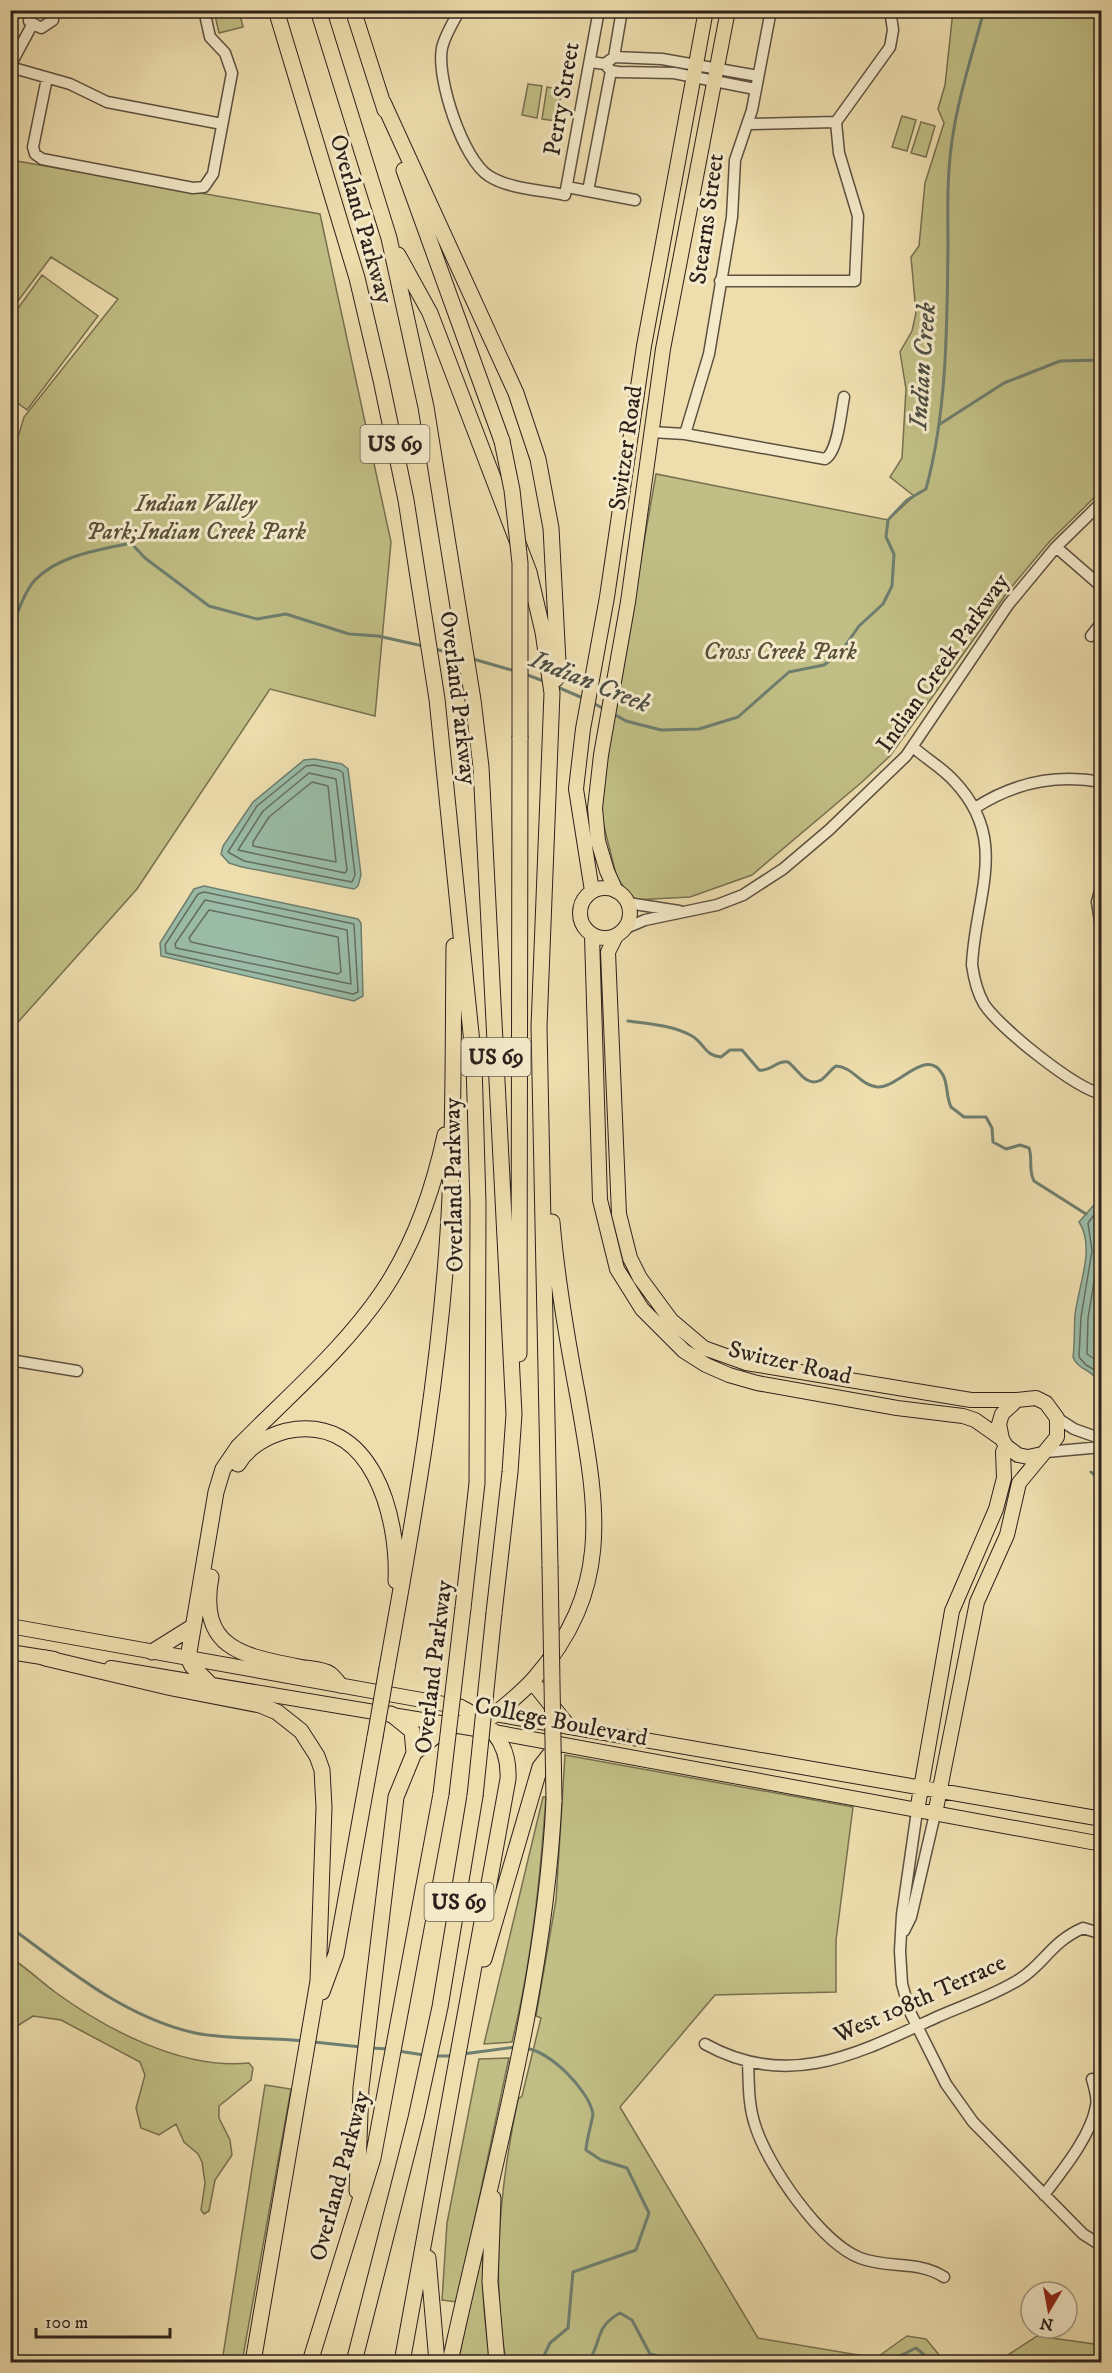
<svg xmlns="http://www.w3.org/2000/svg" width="1112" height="2373" viewBox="0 0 1112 2373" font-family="'IM FELL DW Pica',serif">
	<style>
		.green { fill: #c1bf85; stroke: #777050; stroke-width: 1.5 }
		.water { fill: #9abca7; stroke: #6e7e6f; stroke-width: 1.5 }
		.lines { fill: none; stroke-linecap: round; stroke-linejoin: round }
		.shore { stroke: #646e61; stroke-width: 1.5 }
		.stream { stroke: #6e7e6f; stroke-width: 3 }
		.minor-casing { stroke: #5d5040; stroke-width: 13 }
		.major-casing { stroke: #2d201b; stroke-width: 16 }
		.highway-casing { stroke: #2d201b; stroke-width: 17 }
		.minor { stroke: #f4eaca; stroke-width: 10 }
		.major { stroke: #eedeae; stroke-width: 14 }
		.highway { stroke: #eedeae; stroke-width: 15 }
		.highway-bridge-casing { stroke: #2d201b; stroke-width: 17; stroke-linecap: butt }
		.highway-bridge { stroke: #eedeae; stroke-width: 15 }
		.labels { text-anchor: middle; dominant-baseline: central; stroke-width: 6; stroke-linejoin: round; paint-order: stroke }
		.shield { fill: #f4eaca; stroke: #695d50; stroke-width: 1.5 }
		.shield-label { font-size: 22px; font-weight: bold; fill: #2d201b }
		.street-label { font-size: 24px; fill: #2d201b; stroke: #f4eaca }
		.park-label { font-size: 24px; font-style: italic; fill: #59503b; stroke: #f4eaca }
		.water-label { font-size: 26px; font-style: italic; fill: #4e4f45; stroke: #f4eaca }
	</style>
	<rect width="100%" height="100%" fill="#eedeae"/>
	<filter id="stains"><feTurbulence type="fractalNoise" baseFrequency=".00333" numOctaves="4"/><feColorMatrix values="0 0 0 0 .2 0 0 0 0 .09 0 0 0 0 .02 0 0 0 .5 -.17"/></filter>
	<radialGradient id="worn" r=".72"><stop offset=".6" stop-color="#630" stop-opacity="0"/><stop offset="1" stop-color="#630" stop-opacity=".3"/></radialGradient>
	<path class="green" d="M214,11H239L243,27L219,33Z
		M953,11H1101V491L1050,541L1009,590L890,756L862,782L752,875L690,897L633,900L617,878L598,803L656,474L888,520L914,496L890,477L902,458L906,389L900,352L912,331L916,313L911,257L919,246L925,183L944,123L938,109L945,85Z
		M528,84L542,86L537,118L522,115Z
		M547,87L562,90L556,121L542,119Z
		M902,116L916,120L907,151L892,147Z
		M921,122L935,126L926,157L911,153Z
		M11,160L320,214L391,542L375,716L270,689L137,889L11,1030V460L24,417L118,299L51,257L15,305L11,302Z
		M42,275L98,316L27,410L11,398V318Z
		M565,1755L853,1807L836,1940V1992L715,1995L620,2107L758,2338L876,2358L907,2336L926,2339L945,2362H506C491,2274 500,2186 518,2099L522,2096L541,2018L536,2016L556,1900Z
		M543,1797H546C540,1879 532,1961 512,2042L484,2044Z
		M11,1958C27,1968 40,1981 55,1992C107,2030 183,2070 249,2063L253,2068L251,2080L219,2106V2118L230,2140L232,2155L215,2180L209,2211L204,2214L201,2210L205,2183L202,2162L198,2154L184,2142L176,2124L159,2135L141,2128L136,2108L145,2075L140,2062L61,2020L33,2016L11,2030Z
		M509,2058L457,2302L442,2300L447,2223L479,2059Z
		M265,2085L291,2089L242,2362H222Z
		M482,2242H485C480,2282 485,2323 490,2362H458Z
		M1037,2336L1101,2345V2362H997Z"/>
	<path class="water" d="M314,759L342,764L348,769L361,875L358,886L354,889L242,867L229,863L221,854L223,846L253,802L304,760Z
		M204,886L358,919L361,923L363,996L354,1001L161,956L160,943L194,889Z
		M1101,1204L1102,1379L1097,1380C1091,1369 1078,1370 1073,1357C1075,1343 1074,1329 1075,1315C1078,1287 1096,1247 1079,1222L1093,1206Z"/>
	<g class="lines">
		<path class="shore" d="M314,765L339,770L343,773L355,875L352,882L244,861L228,852L257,806L306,766Z
			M309,773L336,779L347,870L345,873L238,850L263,811Z
			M312,782L328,786L336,862L253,846V842L269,817Z
			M204,892L354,924L358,992L353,994L166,953L165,945L198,894Z
			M205,900L347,930L351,984L176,948L175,944Z
			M209,910L338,937L341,972L338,974L191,942L189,938Z
			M1102,1210L1097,1211L1088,1223L1092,1251L1081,1317L1079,1357L1086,1365L1102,1374
			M1102,1218L1096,1224L1099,1252L1088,1318L1087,1354L1102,1364
			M1102,1293L1097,1349L1102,1353"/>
		<path class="stream" d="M940,424L1004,383L1060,361L1102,360
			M10,631C17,615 24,592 35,580C59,555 99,550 131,543L145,558L209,606L257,619L286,614L349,634L378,636L423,646
			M435,649L461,656
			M473,659L515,671
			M525,674L546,682
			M555,686L585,699
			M593,703L606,710
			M612,713L626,721L661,730L699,729L738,717L789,672L824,665L840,653L859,626L883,604L892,586L894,554L886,537L888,520L907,500L926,489C947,412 947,327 948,248C948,222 947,196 949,170C952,116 969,66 983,14L986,10
			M628,1021C649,1024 673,1025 692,1036C704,1043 705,1056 721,1057L730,1050H742L759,1070C771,1072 776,1060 788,1062C798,1069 806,1088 821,1080C827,1076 830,1070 836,1066C853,1067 860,1085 877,1087C898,1089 927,1045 943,1075C948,1084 946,1097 951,1107L964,1117H986L992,1128L993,1142L1006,1149L1020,1145L1029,1148C1033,1159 1028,1170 1034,1181L1086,1214
			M1099,1387V1380
			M1091,1472L1102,1482
			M10,1927C67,1969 124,2017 195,2033C229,2040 270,2037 304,2041
			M314,2042L361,2047
			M371,2048L388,2049
			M525,2048C550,2051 589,2090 593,2114C593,2117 586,2142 586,2150L601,2160L627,2168L649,2213L636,2250L573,2272L568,2328L550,2343L541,2362
			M398,2051L424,2055
			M463,2054L516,2047
			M433,2056H453
			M588,2362C602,2343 594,2327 620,2313L632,2320L650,2354L672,2359L674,2362
			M887,2362L916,2348L928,2358V2362"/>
		<defs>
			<path id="minor" d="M30,10L29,21L41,28L53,20L52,10
				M460,10C453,22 445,35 442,48C436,78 463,160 489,176C509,189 542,190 565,195L599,10
				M614,57L622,10
				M590,62L605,64L611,71L619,72L674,73L755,89
				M605,64L614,57L662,59L758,76
				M10,66L32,25
				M10,67L70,84L107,102L222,124
				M47,78L33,147L35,154L42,159L193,188L204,187L213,174L232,73L225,53L210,37L204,10
				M748,124L836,122
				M567,187L635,200
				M588,191L611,71
				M720,281H855L858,216L839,153L836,122L890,47L893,30L890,10
				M651,432L685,434L825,459C838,452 841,412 844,397
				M685,434L709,354L732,217L735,160L752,110L771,10
				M1056,547L1102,587
				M1091,636L1102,622
				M913,747C926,759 943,768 955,782C1010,841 975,896 972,965C974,979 977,992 984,1004C1000,1028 1074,1088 1102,1094
				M975,808C1013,783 1056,774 1102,782
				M1102,884L1097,902L1102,934
				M628,903L679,911
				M626,928L645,920L717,905L743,895L783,869L829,830L906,756L1008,605L1056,547L1102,502
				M10,1360L77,1371
				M1057,1418L1074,1429L1102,1439
				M1046,1452L1102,1447
				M917,1811L902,1915L900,1951L902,1984L910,2012L946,2084L973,2122L1083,2234L1102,2246
				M904,1931L911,1917L935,1814
				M705,2044C789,2091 859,2053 937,2017C964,2005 995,1995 1020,1979C1044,1964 1051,1942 1083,1928L1102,1934
				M748,2062C749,2083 748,2104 755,2125C767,2165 821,2243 860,2258C888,2269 918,2260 944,2277
				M1044,2195C1062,2171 1091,2136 1096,2106C1098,2097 1094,2087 1092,2079"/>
			<path id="major" d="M580 913a25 25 0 1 1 50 0a25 25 0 1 1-50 0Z
				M592,891L576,789L583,729L607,597L644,346L706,10
				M616,891L607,871L598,841L595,808L601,755L628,602L663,349L728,10
				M592,936L600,1200L617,1269L642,1309L684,1351L706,1365L729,1375L757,1383L897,1408L963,1416L975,1420L1002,1439
				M616,936L608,952L619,1214L630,1258L640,1278L671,1320L704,1348L746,1363L971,1400H1017
				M10,1626L461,1707
				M10,1652L54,1659
				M111,1668L494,1732L1102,1844
				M489,1713L1102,1819
				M917,1811L952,1611L996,1509L1004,1478L1003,1452L1006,1446
				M935,1814L977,1602L1007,1535L1019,1483L1057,1437V1418L1046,1403L1036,1398L1017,1400L1002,1414L999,1424L1002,1439L1006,1446L1018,1455L1028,1457L1042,1454"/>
			<path id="highway" d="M276,10L357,278L381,380L406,500L437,699L474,1063L478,1204L477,1483L463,1608
				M318,10L389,238L426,407L473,700L481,767L514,1414L510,1472L494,1613
				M353,10L385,110
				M383,102L516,393L538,459L551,528L558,662L556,679
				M404,170L502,441
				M398,255L430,313L529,572L543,632L552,693L539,1027L550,1566
				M519,1354L520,738
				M238,1464C248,1447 267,1436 286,1431C372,1412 399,1517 396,1581
				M211,1577C198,1648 242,1656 299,1667C308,1669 323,1669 330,1674C334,1677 337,1681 340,1685
				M152,1652L192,1627
				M45,1658L172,1688L260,1705L277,1712L301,1731L317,1756L322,1770L324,1807L318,1981L253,2362
				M387,1668C415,1512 443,1354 450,1196C454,1113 453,1029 454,946
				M532,1681L568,1726
				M208,1682L192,1666L188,1658L216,1492L223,1469L238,1447C287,1397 344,1349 383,1291C415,1243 433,1191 445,1135
				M391,1714L412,1731L414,1753
				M479,1727C497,1712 518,1697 534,1679C614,1587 597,1507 578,1397C567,1339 557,1281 552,1222
				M484,1959L540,1767L558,1744
				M322,1992L336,1954L375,1737
				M357,2191L361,2088L396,1797L414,1753L434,1737L482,1711
				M493,2198L490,2282L497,2362
				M428,2258L437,2362
				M310,2362L373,2158L441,1794
				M354,2362L416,2118L440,2007L475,1796
				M402,2362L508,1779C510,1741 486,1717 452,1704
				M450,2362C490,2176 545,1991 554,1800"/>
		</defs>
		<use href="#minor" class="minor-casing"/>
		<use href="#major" class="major-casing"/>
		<use href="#highway" class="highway-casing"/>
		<use href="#minor" class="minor"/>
		<use href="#major" class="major"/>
		<use href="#highway" class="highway"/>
		<defs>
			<path id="highway-bridge" d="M502,441L512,490L520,563V738
				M550,1566L554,1800
				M375,1737L387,1668
				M441,1794L463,1608
				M475,1796L494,1613"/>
		</defs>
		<use href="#highway-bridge" class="highway-bridge-casing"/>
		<use href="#highway-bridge" class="highway-bridge"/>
	</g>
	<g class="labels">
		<g class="shield">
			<rect x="360.5" y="425" width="69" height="38" rx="4.5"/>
			<rect x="461.5" y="1038" width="69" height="38" rx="4.5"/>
			<rect x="424.5" y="1883" width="69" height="38" rx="4.5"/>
		</g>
		<g class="shield-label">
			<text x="395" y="444">US 69</text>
			<text x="496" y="1057">US 69</text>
			<text x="459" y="1902">US 69</text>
		</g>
		<g class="street-label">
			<text transform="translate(562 99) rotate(-80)">Perry Street</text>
			<text transform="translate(361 219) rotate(74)">Overland Parkway</text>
			<text transform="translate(707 219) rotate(-82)">Stearns Street</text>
			<text transform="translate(626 448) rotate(-82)">Switzer Road</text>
			<text transform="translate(943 663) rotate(-55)">Indian Creek Parkway</text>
			<text transform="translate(458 698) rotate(83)">Overland Parkway</text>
			<text transform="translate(454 1185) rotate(-91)">Overland Parkway</text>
			<text transform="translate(790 1363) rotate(13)">Switzer Road</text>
			<text transform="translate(434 1667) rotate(-83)">Overland Parkway</text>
			<text transform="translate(561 1722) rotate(11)">College Boulevard</text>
			<text transform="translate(920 1999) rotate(-24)">West 108th Terrace</text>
			<text transform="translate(340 2176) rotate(-75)">Overland Parkway</text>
		</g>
		<g class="park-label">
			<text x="196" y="504">Indian Valley<tspan x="196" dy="28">Park;Indian Creek Park</tspan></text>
			<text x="780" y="652">Cross Creek Park</text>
		</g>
		<g class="water-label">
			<text transform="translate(923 366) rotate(-86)">Indian Creek</text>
			<text transform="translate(590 682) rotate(22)">Indian Creek</text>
		</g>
	</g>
	<rect width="1112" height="2373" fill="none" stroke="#eedeae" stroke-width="36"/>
	<rect x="12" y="12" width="1088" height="2349" fill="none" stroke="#2d201b" stroke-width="3"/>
	<rect x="18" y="18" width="1076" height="2337" fill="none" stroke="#2d201b" stroke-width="1.5"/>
	<g transform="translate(1049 2310) rotate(190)"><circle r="28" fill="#f4eaca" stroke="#a49984" stroke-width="1.5"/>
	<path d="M0-4.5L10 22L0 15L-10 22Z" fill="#8f2418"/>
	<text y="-9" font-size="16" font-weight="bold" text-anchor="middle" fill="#2d201b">N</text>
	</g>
	<path d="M36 2328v9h134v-9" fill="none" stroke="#2d201b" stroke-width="3"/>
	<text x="45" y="2328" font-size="18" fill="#2d201b" stroke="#f4eaca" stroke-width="4.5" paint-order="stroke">100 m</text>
	<rect width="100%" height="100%" filter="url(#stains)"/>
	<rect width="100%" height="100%" fill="url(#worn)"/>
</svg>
